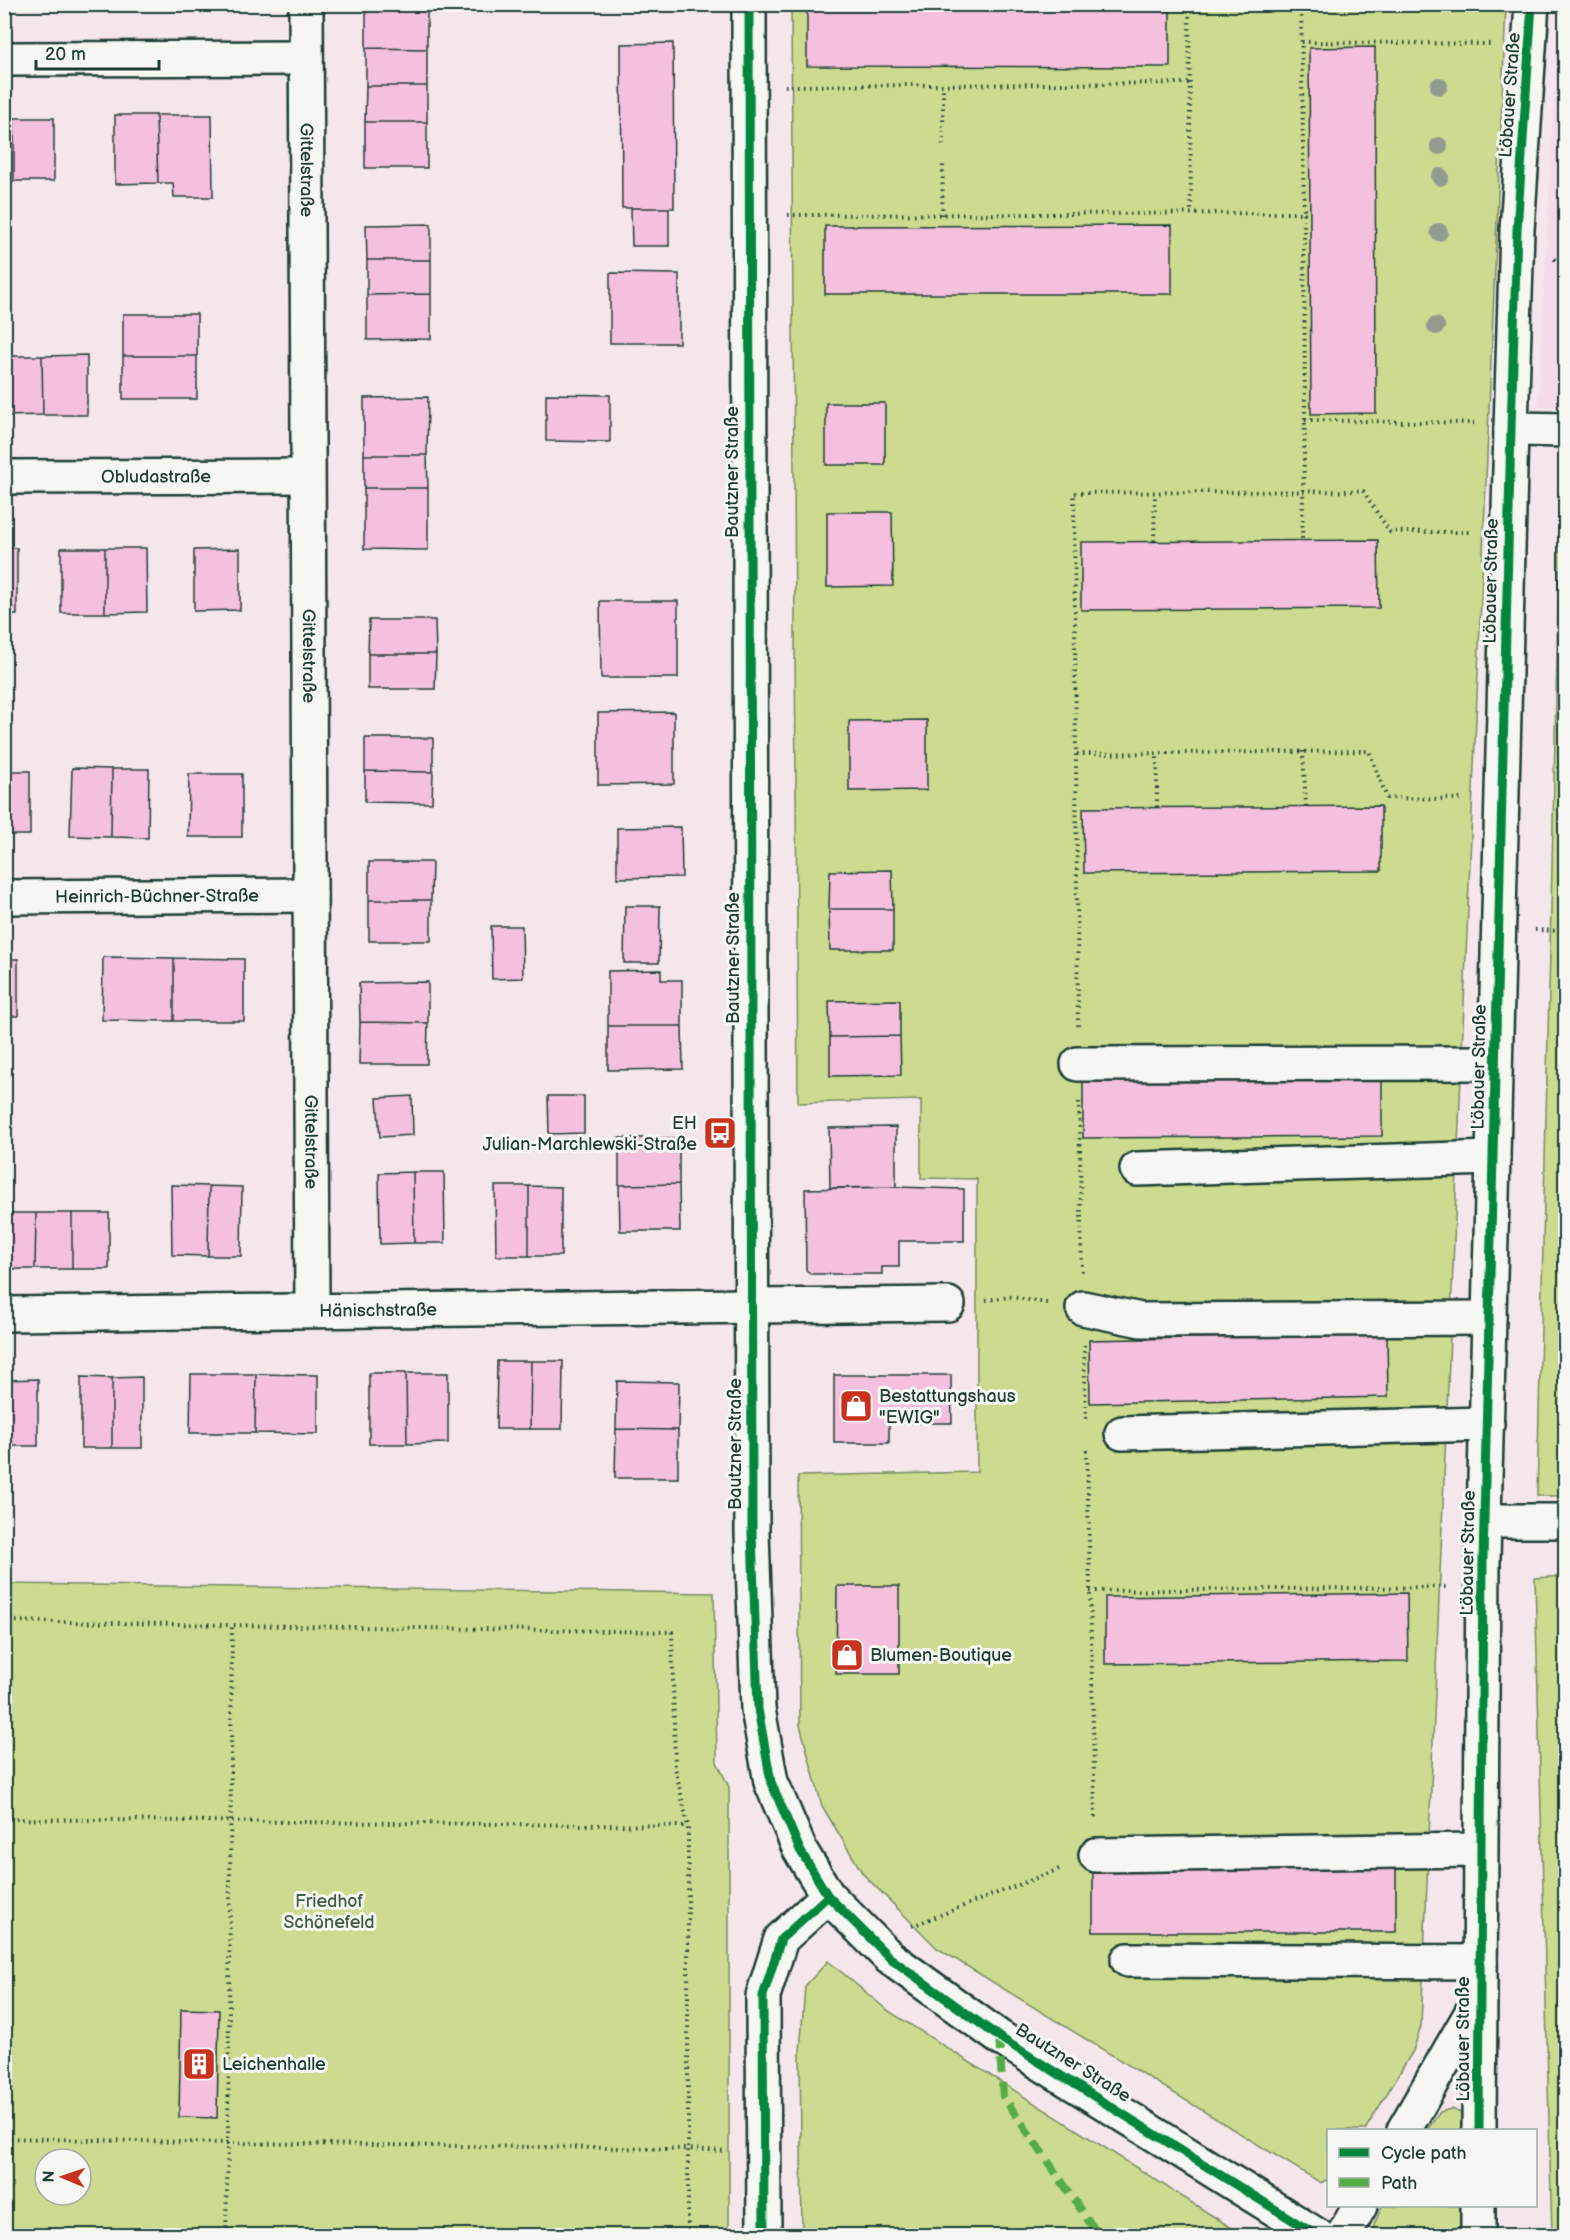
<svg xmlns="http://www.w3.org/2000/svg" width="1570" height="2240" viewBox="0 0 1570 2240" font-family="'Balsamiq Sans',sans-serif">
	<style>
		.built { fill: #f5dbe8 }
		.green { fill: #ccdb8f; stroke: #768c62; stroke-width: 1.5; fill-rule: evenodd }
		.building { fill: #f4c0dd; stroke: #1f3d34; stroke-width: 1.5 }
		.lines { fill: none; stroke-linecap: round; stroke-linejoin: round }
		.minor-casing { stroke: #1f3d34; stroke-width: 38 }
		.path { stroke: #1f3d34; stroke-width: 4; stroke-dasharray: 1.5 4.5; stroke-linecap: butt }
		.minor { stroke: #f6f6f2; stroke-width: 33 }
		.quiet { stroke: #52ad45; stroke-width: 8; stroke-dasharray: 15 8; stroke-linecap: butt }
		.cycleway-casing { stroke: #f6f6f2; stroke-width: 13 }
		.cycleway { stroke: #00873e; stroke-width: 9 }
		.tree { fill: #939b91 }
		.labels { text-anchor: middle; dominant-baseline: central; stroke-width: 6; stroke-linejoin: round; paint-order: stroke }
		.street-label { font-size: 18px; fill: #1f3d34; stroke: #f6f6f2 }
		.poi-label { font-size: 18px; fill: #1f3d34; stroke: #f6f6f2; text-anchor: start }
		.park-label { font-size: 18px; fill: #425d46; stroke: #f6f6f2 }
	</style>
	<rect width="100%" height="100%" fill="#f5e6ec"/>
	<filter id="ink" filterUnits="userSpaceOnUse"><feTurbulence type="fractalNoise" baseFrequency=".0167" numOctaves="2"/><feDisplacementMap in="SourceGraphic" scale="12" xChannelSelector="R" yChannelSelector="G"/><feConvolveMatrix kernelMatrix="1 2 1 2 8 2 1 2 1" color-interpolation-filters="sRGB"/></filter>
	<g filter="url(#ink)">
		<path class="built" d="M1559,5H1565V408L1538,407Z"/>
		<path class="green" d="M791,5H1506L1421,2026L1413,2051L1365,2130H1328V2179L1321,2183L937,1948L863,1874L822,1806L800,1725L798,1476L977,1472V1179L921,1178V1100L798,1103Z
			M1565,482L1566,1496H1537L1561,487Z
			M1565,1576L1566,2235L1552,2236L1535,1578Z
			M5,1584L714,1593L717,1762L729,1787V2235L5,2236ZM45,2159H81V2195H45Z
			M828,1961L887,2010L1243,2235H802L800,2052L805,1986Z
			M1451,2109L1463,2114L1468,2130H1427L1440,2112Z
			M1382,2206H1467V2235L1374,2236V2225Z"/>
		<path class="building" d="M366,4H427V49L366,48Z
			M807,4H1170V67L807,66Z
			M673,43L674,208H622L621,44Z
			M1375,47L1376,413L1311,414L1309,48Z
			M366,48L427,49V86H366Z
			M366,86H427V122H365Z
			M115,115H156L158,183L115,184Z
			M156,115H212L213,197H174L173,183H158Z
			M4,118H14V181H4Z
			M14,118H54V181H14Z
			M365,122H427V168H365Z
			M631,208H669V246H632Z
			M431,224V260H367L366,225Z
			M1172,225V294H825V226Z
			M367,260H431V294L367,295Z
			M610,273L679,274V343H610Z
			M431,294V339L367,340V295Z
			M123,314H197V356H123Z
			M87,355V415H43L42,356Z
			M4,356H42L43,415L4,416Z
			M123,356H197V399H123Z
			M546,394L610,395V442L546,441Z
			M428,397L427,455H364V398Z
			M826,403H885V465H826Z
			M364,455H427L428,488H364Z
			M364,488H428V550L364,549Z
			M827,512H892L893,586L827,587Z
			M1378,540L1379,608L1081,610V542Z
			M4,548H17V615H4Z
			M61,548H105V613H61Z
			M105,548H146L147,612L105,613Z
			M240,549V610L194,611V550Z
			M600,601H678V678H601Z
			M369,620H435L436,654H368Z
			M368,654H436L435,689H368Z
			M674,712V784L598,785V713Z
			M927,720V790L849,791V721Z
			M365,738H433V772L365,771Z
			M72,768L112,769L111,837L70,836Z
			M112,769H149L148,838L111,837Z
			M4,771H30V835H4Z
			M365,771L433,772L432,803L365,802Z
			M189,774H242V837H188Z
			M1381,806V871L1084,873L1083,808Z
			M681,827L682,877L617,878V828Z
			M369,862H432L431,900H369Z
			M892,870L893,909H829L830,871Z
			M369,900H431V941H369Z
			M625,906H660L659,963H624Z
			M829,909H893V950H830Z
			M491,926H522L523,978L492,979Z
			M103,957L174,958V1021L102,1020Z
			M174,958L244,959V1021H174Z
			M4,959H18V1016H4Z
			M661,970V980H682V1026H608V971Z
			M428,982V1023L360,1022L359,983Z
			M900,1000V1036L830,1037L829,1001Z
			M360,1022L428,1023L427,1064H359Z
			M608,1026H682L683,1069L608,1070Z
			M900,1036L901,1075L830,1076V1037Z
			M1382,1073V1136L1083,1138V1076Z
			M412,1096L413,1135L380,1137L377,1098Z
			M548,1096H584V1133L549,1134Z
			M896,1127V1187L830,1188L829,1128Z
			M619,1138H679V1184L619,1185Z
			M413,1172H444L445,1243H414Z
			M413,1172L414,1243L380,1244L379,1173Z
			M679,1184L680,1231H620L619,1185Z
			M171,1185L209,1186L208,1256L172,1255Z
			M209,1186L242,1187L241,1256H208Z
			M495,1186H529V1256H496Z
			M529,1186L561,1187V1256H529Z
			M896,1187L964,1189V1241H899V1267H882V1274H811L806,1270L805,1189Z
			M4,1213H36L35,1269H4Z
			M36,1213H72V1269H35Z
			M72,1213H109V1269H72Z
			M1387,1334L1388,1397L1090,1403L1089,1340Z
			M497,1361H531L530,1429H496Z
			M531,1361H563L562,1429H530Z
			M369,1373H406L407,1444H369Z
			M406,1373H448V1443L407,1444Z
			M191,1374H256L255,1433H190Z
			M256,1374L318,1375V1434L255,1433Z
			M834,1375H951L952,1423H889V1443H834Z
			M81,1377L112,1378V1448H81Z
			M142,1377V1448H112V1378Z
			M38,1379V1446H4V1380Z
			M617,1381L679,1382L678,1430L616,1429Z
			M616,1429L678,1430V1478H615Z
			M837,1586H899V1674H836Z
			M1407,1593L1408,1661L1105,1664V1597Z
			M1093,1869H1396V1932H1093Z
			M181,2009L219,2010L217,2118L179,2117Z"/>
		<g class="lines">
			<defs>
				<g id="minor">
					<path id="s1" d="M306,4L312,1310"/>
					<path d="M749,4L752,1533L758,1709L771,1782L800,1850L828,1896L890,1958L999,2037L1318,2236"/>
					<path d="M4,59L306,58"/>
					<path d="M1511,429L1566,430"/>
					<path id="s2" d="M4,477L307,476"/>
					<path id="s3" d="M4,897L310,895"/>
					<path d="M1078,1064L1495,1063"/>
					<path d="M1137,1169L1493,1158"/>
					<path d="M1083,1308L1141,1320L1489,1318"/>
					<path id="s4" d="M4,1314L948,1304"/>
					<path d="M1122,1433L1487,1424"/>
					<path d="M1484,1521H1566"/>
					<path d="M1096,1855L1480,1850"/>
					<path d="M1128,1960L1480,1962"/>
					<path d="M1404,2130L1479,2000"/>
					<path d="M1479,2130L1483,1560L1511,429L1517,230L1532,4"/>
					<path d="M764,2236L763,1996L781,1939L828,1896"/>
					<path d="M1343,2236L1360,2206"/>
					<path d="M1478,2236V2206"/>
				</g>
			</defs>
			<use href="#minor" class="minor-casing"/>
			<path class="path" d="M1189,4L1191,213
				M1301,4L1304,213
				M1302,42L1493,44
				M785,86L1190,83
				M943,145V85
				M788,215L1304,213L1305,420L1302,540
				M942,215L943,165
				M1554,259L1566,267
				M1305,420L1474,423
				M1154,541L1155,493
				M1303,751L1306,806
				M1077,754L1369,751L1387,798L1463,799
				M1157,807V753
				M1535,930L1566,931
				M1078,1026L1074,493L1363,491L1390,532H1472
				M1079,1102L1082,1272
				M986,1300L1011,1297L1047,1303
				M1084,1345L1086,1419
				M1087,1450L1095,1818
				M1090,1591L1446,1587
				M4,1621L232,1625
				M4,1819L688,1826
				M912,1926L1062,1868
				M4,2138L228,2143L232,1625L672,1632L675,1767L688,1826V2149L228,2143L226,2236
				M688,2236V2149L727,2151"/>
			<use href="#minor" class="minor"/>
			<path class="quiet" d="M999,2037L1003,2096L1099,2236"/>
			<defs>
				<path id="cycleway" d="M749,4L752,1533L758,1709L771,1782L800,1850L828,1896L890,1958L999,2037L1318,2236
					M1479,2130L1483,1560L1511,429L1517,230L1532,4
					M764,2236L763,1996L781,1939L828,1896"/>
			</defs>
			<use href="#cycleway" class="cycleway-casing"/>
			<use href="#cycleway" class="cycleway"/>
		</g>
		<g class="tree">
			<circle cx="1439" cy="86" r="9"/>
			<circle cx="1439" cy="146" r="9"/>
			<circle cx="1440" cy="177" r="9"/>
			<circle cx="1439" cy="232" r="9"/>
			<circle cx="1436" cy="326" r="9"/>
		</g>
	</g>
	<defs>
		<symbol id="bus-square" viewBox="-11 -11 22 22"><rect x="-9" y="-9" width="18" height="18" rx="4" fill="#c8321e" stroke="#f6f6f2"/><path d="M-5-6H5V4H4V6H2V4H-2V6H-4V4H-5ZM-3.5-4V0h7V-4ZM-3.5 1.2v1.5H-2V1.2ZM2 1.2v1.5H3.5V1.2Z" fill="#fff"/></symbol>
		<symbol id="shop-square" viewBox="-11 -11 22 22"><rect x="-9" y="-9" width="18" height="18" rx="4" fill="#c8321e" stroke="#f6f6f2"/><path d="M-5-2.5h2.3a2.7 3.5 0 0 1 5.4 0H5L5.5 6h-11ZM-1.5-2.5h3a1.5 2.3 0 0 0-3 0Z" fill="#fff"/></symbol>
		<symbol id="building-square" viewBox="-11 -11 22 22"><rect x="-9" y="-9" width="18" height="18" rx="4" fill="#c8321e" stroke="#f6f6f2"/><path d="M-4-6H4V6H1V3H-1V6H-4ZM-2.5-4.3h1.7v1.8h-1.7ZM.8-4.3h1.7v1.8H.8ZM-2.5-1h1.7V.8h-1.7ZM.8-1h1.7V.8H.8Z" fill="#fff"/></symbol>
	</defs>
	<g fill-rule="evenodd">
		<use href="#bus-square" x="701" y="1114" width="38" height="38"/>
		<use href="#shop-square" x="837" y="1387" width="38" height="38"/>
		<use href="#shop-square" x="828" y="1636" width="38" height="38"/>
		<use href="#building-square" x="180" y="2045" width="38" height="38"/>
	</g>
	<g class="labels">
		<g class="street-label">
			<text transform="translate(1510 95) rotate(-86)">Löbauer Straße</text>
			<text stroke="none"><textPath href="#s1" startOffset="166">Gittelstraße</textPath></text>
			<text transform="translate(732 472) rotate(-90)">Bautzner Straße</text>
			<text stroke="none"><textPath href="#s2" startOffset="152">Obludastraße</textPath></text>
			<text transform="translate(1491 581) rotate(-89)">Löbauer Straße</text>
			<text stroke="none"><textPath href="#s1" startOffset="652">Gittelstraße</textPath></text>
			<text stroke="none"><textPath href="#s3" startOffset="153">Heinrich-Büchner-Straße</textPath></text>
			<text transform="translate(733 958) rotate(-90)">Bautzner Straße</text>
			<text transform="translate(1479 1067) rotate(-89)">Löbauer Straße</text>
			<text stroke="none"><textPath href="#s1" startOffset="1138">Gittelstraße</textPath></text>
			<text stroke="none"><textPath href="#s4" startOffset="374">Hänischstraße</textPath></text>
			<text transform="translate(735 1444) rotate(-90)">Bautzner Straße</text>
			<text transform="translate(1468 1553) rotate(-89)">Löbauer Straße</text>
			<text transform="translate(1463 2039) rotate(-90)">Löbauer Straße</text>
			<text transform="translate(1073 2063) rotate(32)">Bautzner Straße</text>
		</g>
		<g class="poi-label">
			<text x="697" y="1123" text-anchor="end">EH<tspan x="697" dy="21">Julian-Marchlewski-Straße</tspan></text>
			<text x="879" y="1396">Bestattungshaus<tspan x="879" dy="21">"EWIG"</tspan></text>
			<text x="870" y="1655">Blumen-Boutique</text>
			<text x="222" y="2064">Leichenhalle</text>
		</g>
		<g class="park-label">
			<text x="329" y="1901">Friedhof<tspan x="329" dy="21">Schönefeld</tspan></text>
		</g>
	</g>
	<rect width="1570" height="2240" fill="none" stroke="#f6f6f2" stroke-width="24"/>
	<rect x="12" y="12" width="1546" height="2216" fill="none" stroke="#1f3d34" stroke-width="2" filter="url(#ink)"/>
	<rect x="1327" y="2129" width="210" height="78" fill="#f6f6f2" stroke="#a0aca6" stroke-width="1.5"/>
	<rect x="1339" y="2148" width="30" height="9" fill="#00873e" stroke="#a0aca6" stroke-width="1.5"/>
	<text x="1381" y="2159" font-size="18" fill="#1f3d34">Cycle path</text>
	<rect x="1339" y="2178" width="30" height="9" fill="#52ad45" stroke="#a0aca6" stroke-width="1.5"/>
	<text x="1381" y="2189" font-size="18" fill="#1f3d34">Path</text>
	<g transform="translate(63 2177) rotate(272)"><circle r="28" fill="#f6f6f2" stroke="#a0aca6" stroke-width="1.5"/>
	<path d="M0-4.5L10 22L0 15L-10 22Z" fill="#c8321e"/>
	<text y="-9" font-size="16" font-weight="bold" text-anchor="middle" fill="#1f3d34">N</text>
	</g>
	<path d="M36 60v9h123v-9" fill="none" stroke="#1f3d34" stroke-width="3"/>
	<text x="45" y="60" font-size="18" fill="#1f3d34" stroke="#f6f6f2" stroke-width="4.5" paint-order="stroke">20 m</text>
</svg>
